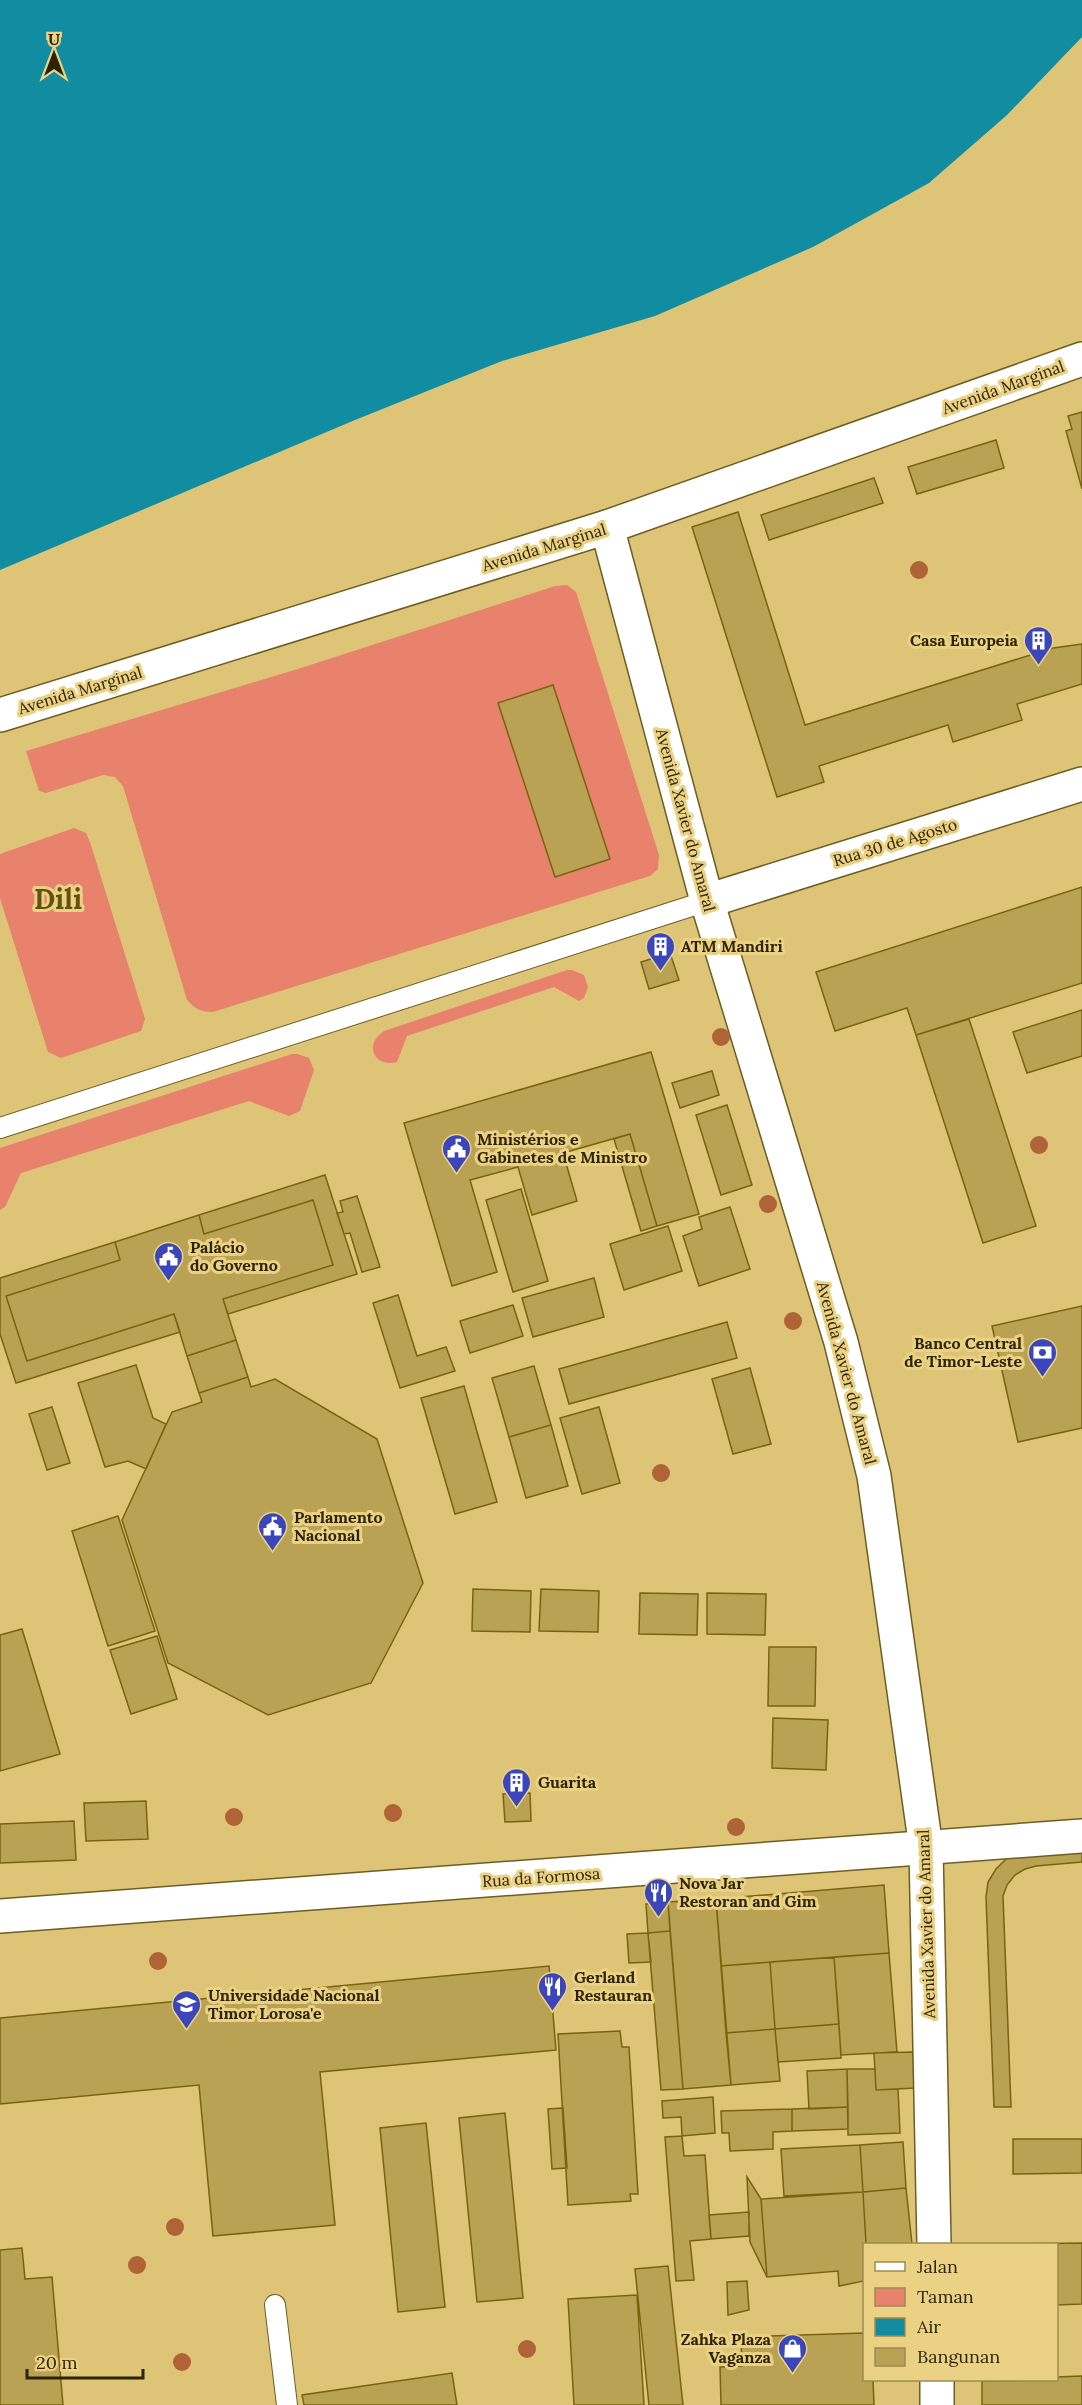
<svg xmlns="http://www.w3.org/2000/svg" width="1082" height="2405" viewBox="0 0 1082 2405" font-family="Lora,serif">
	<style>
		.green { fill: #e8826d }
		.water { fill: #128ca0 }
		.building { fill: #baa255; stroke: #7a640b; stroke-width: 1.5 }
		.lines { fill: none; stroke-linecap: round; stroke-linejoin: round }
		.service-casing { stroke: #6f5d22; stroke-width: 22 }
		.tertiary-casing { stroke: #6f5d22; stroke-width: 36 }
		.secondary-casing { stroke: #6f5d22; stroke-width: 36 }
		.primary-casing { stroke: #6f5d22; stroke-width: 36 }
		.service { stroke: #fff; stroke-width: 20 }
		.tertiary { stroke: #fff; stroke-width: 33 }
		.secondary { stroke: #fff; stroke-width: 33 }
		.primary { stroke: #fff; stroke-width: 33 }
		.tree { fill: #b06336 }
		.labels { text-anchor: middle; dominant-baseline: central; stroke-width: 6; stroke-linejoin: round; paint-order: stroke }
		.street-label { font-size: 16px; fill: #2d2303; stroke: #ead184 }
		.poi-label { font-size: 16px; font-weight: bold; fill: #2d2303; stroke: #ead184; text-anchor: start }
		.town-label { font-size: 28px; font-weight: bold; fill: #635114; stroke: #ead184 }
	</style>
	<rect width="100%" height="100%" fill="#ddc477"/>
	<path class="green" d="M567,585L576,592L659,855L658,869L650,876L213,1012C201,1012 195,1009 187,1000L123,786L115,777L103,775L46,793L39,791L26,751L301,668L555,586Z
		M74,828L86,833L91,845L145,1019L141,1031L61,1058L48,1052L0,898V854Z
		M567,970H572L584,975L588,987L584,998L579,1001L554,987L407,1036L397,1062C373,1068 364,1044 384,1031Z
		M292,1054H297L309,1058L314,1070L300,1111L289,1116L249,1101L21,1173L5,1207L0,1210V1148Z"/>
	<path class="water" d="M0,0H1082V37L1007,115L929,183L813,247L655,316L502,361L355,420L0,570Z"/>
	<path class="building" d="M1082,412V489L1066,431L1072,429L1068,416Z
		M996,440L1004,468L917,494L908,467Z
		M874,478L883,503L769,540L761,515Z
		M738,512L805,725L1053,648L1082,644V684L1017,704L1022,720L953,742L948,725L819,766L824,782L777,797L692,527Z
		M553,685L610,859L555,877L498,703Z
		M1082,887V983L916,1035L907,1008L835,1031L816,972Z
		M670,953L679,980L649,989L641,962Z
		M1082,1010V1056L1027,1073L1013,1032Z
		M969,1019L1036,1226L983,1243L916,1035Z
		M651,1052L699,1214L657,1226L630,1134L563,1153L577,1201L532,1215L518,1167L470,1180L497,1272L452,1286L404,1123Z
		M712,1071L719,1095L680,1108L672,1083Z
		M727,1105L752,1185L721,1195L696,1115Z
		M630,1134L657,1226L641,1231L614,1139Z
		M325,1175L357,1274L228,1314L223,1299L333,1265L313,1200L204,1234L199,1215Z
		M521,1189L548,1281L513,1292L486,1200Z
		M357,1196L380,1267L362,1272L350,1233L344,1234L337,1213L343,1212L340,1201Z
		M313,1200L333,1265L223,1299L236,1340L187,1356L174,1314L27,1361L6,1296L120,1260L115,1242L199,1215L204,1234Z
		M730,1207L750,1269L699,1286L683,1236L702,1229L699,1217Z
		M668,1226L682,1271L624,1290L610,1244Z
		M115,1242L120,1260L6,1296L27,1361L174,1314L180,1332L16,1383L0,1334V1278Z
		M594,1278L604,1317L533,1337L522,1298Z
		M398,1295L417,1356L446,1347L455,1371L400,1388L373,1303Z
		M513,1305L523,1336L470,1353L460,1321Z
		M1082,1306V1428L1018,1442L992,1326Z
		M727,1322L737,1358L569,1404L559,1369Z
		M236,1340L248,1377L199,1393L187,1356Z
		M136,1365L153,1418L166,1424L146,1469L128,1461L105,1467L78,1383Z
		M534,1366L551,1425L509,1437L492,1378Z
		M750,1368L771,1444L733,1454L712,1379Z
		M248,1377L251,1387L275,1379L377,1439L423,1583L371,1683L268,1715L168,1663L122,1520L172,1412L202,1402L199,1393Z
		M464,1386L497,1502L455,1514L421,1398Z
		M52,1407L70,1463L47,1470L29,1414Z
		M599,1407L620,1483L582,1494L560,1418Z
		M551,1425L568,1486L526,1498L509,1437Z
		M118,1516L155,1631L108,1646L72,1531Z
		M473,1589L531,1591L530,1632L472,1631Z
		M541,1589L599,1591L598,1632L539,1631Z
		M640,1593L698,1594L697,1635L639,1634Z
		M707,1593L766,1594L765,1635L707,1634Z
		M22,1629L60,1754L0,1771V1635Z
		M157,1636L177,1699L131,1714L110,1650Z
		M769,1647H816L815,1706H768Z
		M773,1718L828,1720L826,1770L772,1768Z
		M530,1793L531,1821L505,1822L503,1794Z
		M146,1801L148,1839L86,1841L84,1803Z
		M74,1821L76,1860L0,1863V1824Z
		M1082,1845V1862L1036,1866L1025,1869L1015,1875L1007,1885L1003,1896L1011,2107H994L986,1897L988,1882L996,1869L1006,1859L1020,1852Z
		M884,1885L889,1953L721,1966L716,1899Z
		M716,1899L731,2085L683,2089L668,1902Z
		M668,1902L670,1931L648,1933L646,1904Z
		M670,1931L683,2089L661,2090L648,1933Z
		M648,1933L651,1962L629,1963L627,1934Z
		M889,1953L897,2052L841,2055L834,1957Z
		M834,1957L839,2024L775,2029L770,1962Z
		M770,1962L775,2029L726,2033L721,1966Z
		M549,1966L556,2050L320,2072L335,2225L213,2236L199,2085L0,2104V2018Z
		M839,2024L841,2058L778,2062L775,2029Z
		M775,2029L780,2081L731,2085L726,2033Z
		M620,2031L622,2047H629L638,2194H630L631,2201L568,2205L558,2034Z
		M913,2052L915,2088L876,2090L874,2053Z
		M847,2069L848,2107L809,2109L807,2071Z
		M847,2069H875L876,2090L898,2089L900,2133L848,2135Z
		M713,2097L715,2133L682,2136L681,2117L663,2118L662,2101Z
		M848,2107V2129L792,2131V2109Z
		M563,2108L567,2168L552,2169L548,2109Z
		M792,2109V2131L773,2132V2149L730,2151L729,2133H722L721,2111Z
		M505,2113L523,2298L477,2302L459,2118Z
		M426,2123L445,2307L398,2312L380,2128Z
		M682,2136L684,2156L705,2155L711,2239L690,2241L694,2280L676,2281L665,2137Z
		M1013,2139H1082V2173L1013,2174Z
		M903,2142L906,2188L863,2192L860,2145Z
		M860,2145L863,2192L784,2196L781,2149Z
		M747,2177L761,2199L767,2277L750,2242Z
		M906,2188L912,2244H866L863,2192Z
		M863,2192L866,2244L864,2281L839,2286L838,2271L767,2277L761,2199Z
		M749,2212V2236L711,2239L709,2215Z
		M1082,2243V2304L1056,2305V2244H1014Z
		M22,2248L25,2279L52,2277L63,2405H0V2250Z
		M668,2266L683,2405H649L635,2269Z
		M747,2281L749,2310L728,2315L727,2282Z
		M637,2295L644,2405H574L568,2299Z
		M864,2333V2380H873L874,2405H721L720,2367L742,2366L741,2337Z
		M452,2373L457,2405H304L302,2395Z
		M1082,2376V2405H982V2381L1056,2380V2377Z"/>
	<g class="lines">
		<defs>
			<path id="service" d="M0,1128L707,901
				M275,2305L287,2405"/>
			<path id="tertiary" d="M707,901L1082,784
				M0,1916L1082,1836"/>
			<path id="secondary" d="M607,527L1082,359"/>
			<path id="primary" d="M0,715L607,527L707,901L841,1342L874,1476L926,1848L934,2244
				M937,2380V2405"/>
		</defs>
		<use href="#service" class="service-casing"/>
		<use href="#tertiary" class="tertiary-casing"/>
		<use href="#secondary" class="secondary-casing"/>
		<use href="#primary" class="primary-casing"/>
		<use href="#service" class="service"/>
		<use href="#tertiary" class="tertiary"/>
		<use href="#secondary" class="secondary"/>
		<use href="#primary" class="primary"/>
	</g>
	<g class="tree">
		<circle cx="919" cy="570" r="9"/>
		<circle cx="721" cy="1037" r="9"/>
		<circle cx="1039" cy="1145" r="9"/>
		<circle cx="768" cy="1204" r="9"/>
		<circle cx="793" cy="1321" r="9"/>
		<circle cx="661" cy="1473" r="9"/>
		<circle cx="393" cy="1813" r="9"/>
		<circle cx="234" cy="1817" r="9"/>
		<circle cx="736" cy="1827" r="9"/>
		<circle cx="158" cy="1961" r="9"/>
		<circle cx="175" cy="2227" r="9"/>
		<circle cx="137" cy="2265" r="9"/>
		<circle cx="527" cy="2349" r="9"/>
		<circle cx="182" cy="2362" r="9"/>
	</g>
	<defs>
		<symbol id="building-pin" viewBox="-11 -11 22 30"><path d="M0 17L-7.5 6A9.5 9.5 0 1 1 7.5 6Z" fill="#3a46b9" stroke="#ead184"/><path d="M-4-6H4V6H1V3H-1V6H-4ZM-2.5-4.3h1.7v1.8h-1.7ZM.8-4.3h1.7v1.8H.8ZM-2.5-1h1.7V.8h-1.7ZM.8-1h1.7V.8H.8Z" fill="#fff"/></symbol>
		<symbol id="civic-pin" viewBox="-11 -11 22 30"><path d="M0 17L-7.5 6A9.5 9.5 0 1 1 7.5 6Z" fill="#3a46b9" stroke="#ead184"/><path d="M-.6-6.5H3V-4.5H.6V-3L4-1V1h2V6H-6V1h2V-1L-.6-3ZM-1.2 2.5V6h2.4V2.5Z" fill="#fff"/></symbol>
		<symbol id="bank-pin" viewBox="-11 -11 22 30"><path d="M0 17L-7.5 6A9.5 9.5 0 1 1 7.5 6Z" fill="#3a46b9" stroke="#ead184"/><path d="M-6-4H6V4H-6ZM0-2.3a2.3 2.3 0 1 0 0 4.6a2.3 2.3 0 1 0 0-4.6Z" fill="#fff"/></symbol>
		<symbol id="restaurant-pin" viewBox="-11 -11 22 30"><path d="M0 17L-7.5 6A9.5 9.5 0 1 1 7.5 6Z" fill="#3a46b9" stroke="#ead184"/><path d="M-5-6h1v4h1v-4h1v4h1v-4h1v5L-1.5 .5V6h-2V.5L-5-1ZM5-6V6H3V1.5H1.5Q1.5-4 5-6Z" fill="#fff"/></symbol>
		<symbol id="university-pin" viewBox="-11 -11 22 30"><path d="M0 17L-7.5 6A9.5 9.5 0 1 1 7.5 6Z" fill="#3a46b9" stroke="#ead184"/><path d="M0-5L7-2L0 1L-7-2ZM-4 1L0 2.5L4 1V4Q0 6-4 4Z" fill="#fff"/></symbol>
		<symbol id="shop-pin" viewBox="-11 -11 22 30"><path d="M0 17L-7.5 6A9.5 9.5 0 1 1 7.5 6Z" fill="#3a46b9" stroke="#ead184"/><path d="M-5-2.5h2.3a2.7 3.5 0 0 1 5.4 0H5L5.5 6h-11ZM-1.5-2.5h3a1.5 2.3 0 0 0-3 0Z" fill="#fff"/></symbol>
	</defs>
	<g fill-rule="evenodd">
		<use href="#building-pin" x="1022" y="624" width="33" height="45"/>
		<use href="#building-pin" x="644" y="930" width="33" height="45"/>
		<use href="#civic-pin" x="440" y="1132" width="33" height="45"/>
		<use href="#civic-pin" x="152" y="1240" width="33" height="45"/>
		<use href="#bank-pin" x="1026" y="1336" width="33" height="45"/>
		<use href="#civic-pin" x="256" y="1510" width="33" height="45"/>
		<use href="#building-pin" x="500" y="1766" width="33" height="45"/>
		<use href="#restaurant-pin" x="642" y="1876" width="33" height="45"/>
		<use href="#restaurant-pin" x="536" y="1970" width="33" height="45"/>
		<use href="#university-pin" x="170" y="1988" width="33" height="45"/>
		<use href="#shop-pin" x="776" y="2332" width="33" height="45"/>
	</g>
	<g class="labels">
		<g class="street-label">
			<text transform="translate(1003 387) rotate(-20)">Avenida Marginal</text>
			<text transform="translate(544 547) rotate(-17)">Avenida Marginal</text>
			<text transform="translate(80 690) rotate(-17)">Avenida Marginal</text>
			<text transform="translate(686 820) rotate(75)">Avenida Xavier do Amaral</text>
			<text transform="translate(895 842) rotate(-17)">Rua 30 de Agosto</text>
			<text transform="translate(847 1373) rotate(75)">Avenida Xavier do Amaral</text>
			<text transform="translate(541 1877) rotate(-4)">Rua da Formosa</text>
			<text transform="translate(926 1924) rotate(-92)">Avenida Xavier do Amaral</text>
		</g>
		<g class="poi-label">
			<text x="1018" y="640" text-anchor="end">Casa Europeia</text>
			<text x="681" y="946">ATM Mandiri</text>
			<text x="477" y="1139">Ministérios e<tspan x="477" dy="18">Gabinetes de Ministro</tspan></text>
			<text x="190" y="1247">Palácio<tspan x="190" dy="18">do Governo</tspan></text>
			<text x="1022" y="1343" text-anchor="end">Banco Central<tspan x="1022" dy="18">de Timor-Leste</tspan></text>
			<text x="294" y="1517">Parlamento<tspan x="294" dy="18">Nacional</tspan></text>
			<text x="538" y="1782">Guarita</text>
			<text x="679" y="1883">Nova Jar<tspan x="679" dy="18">Restoran and Gim</tspan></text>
			<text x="574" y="1977">Gerland<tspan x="574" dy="18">Restauran</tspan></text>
			<text x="208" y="1995">Universidade Nacional<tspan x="208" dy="18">Timor Lorosa'e</tspan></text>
			<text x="771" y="2339" text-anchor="end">Zahka Plaza<tspan x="771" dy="18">Vaganza</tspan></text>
		</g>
		<g class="town-label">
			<text x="58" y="899">Dili</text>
		</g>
	</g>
	<rect x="863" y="2243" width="195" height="138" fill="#ead184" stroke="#9e8b50" stroke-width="1.5"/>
	<rect x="875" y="2262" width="30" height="9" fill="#ffffff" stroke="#9e8b50" stroke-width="1.5"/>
	<text x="917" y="2273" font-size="18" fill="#2d2303">Jalan</text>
	<rect x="875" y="2288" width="30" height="18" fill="#e8826d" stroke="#9e8b50" stroke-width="1.5"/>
	<text x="917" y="2303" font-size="18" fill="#2d2303">Taman</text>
	<rect x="875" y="2318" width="30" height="18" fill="#128ca0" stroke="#9e8b50" stroke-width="1.5"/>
	<text x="917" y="2333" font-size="18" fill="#2d2303">Air</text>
	<rect x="875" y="2348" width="30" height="18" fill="#baa255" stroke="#9e8b50" stroke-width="1.5"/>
	<text x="917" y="2363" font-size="18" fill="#2d2303">Bangunan</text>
	<g transform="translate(54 54)" stroke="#ead184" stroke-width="4.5" paint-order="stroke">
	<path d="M0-4.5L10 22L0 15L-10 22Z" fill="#2d2303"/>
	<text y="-9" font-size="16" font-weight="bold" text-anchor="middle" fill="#2d2303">U</text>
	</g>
	<path d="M27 2369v9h116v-9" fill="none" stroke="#2d2303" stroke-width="3"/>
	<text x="36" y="2369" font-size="18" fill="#2d2303" stroke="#ead184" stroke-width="4.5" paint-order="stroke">20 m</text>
</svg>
